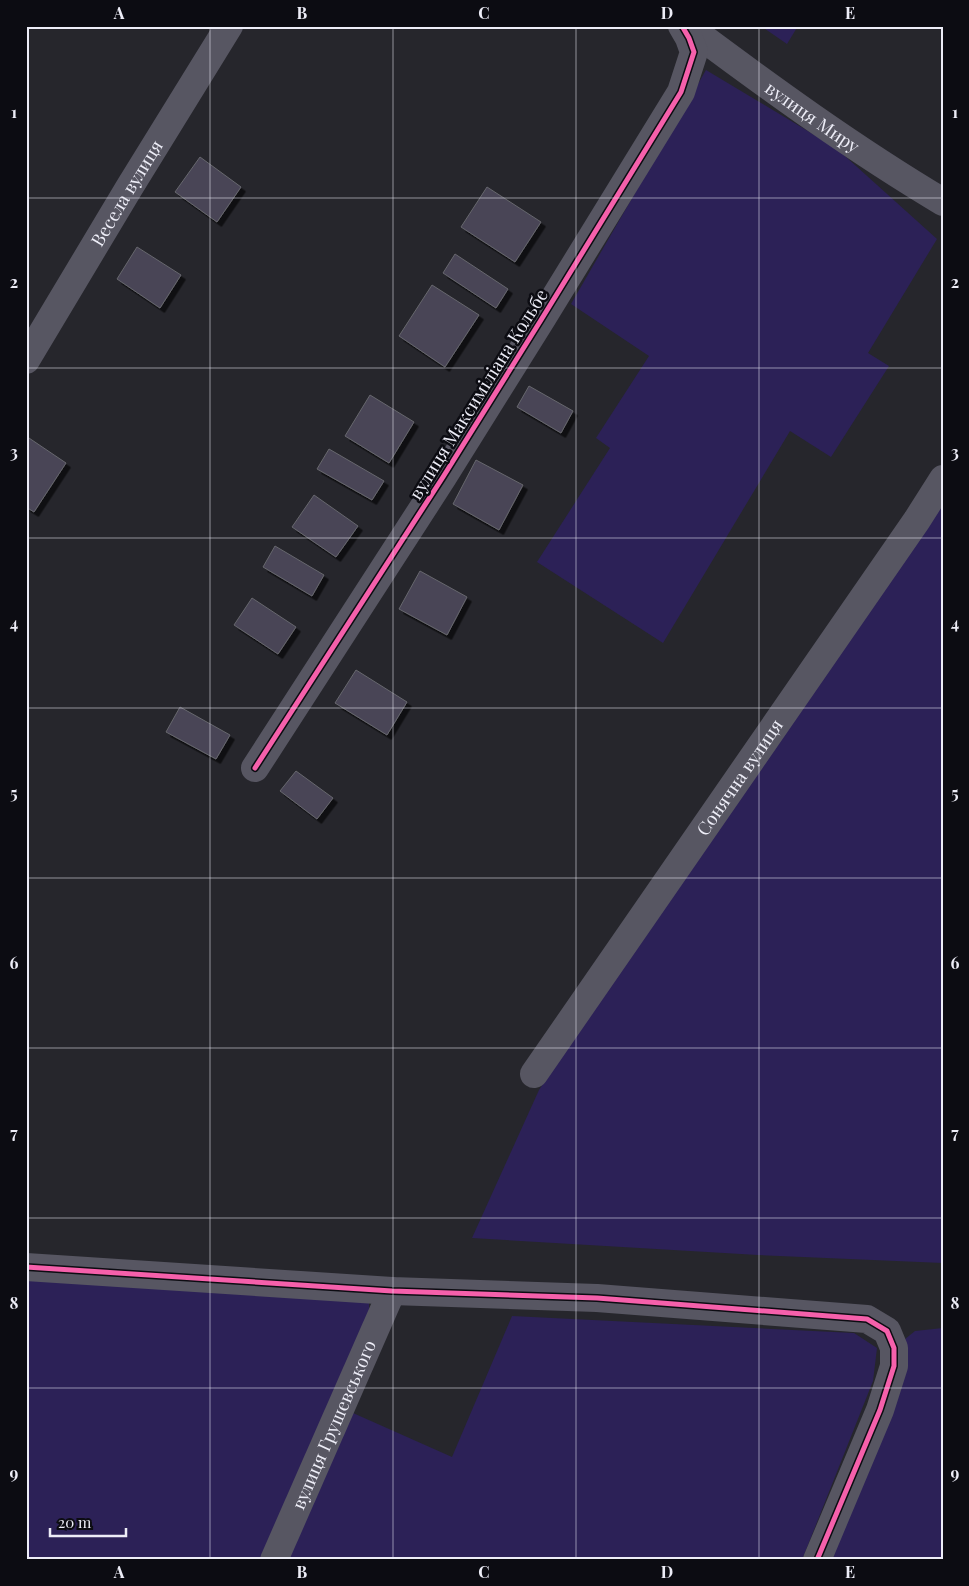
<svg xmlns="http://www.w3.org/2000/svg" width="969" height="1586" viewBox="0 0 969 1586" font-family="'Playfair Display',serif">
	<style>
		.green { fill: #2c2157 }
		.building { fill: #484557; stroke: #67676d; filter: url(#shadow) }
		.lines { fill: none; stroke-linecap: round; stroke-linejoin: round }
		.minor { stroke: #575662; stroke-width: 28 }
		.cycleway-casing { stroke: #0c0c12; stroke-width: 8 }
		.cycleway { stroke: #f560ab; stroke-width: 5 }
		.grid { fill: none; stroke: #ededf7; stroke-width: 1; stroke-opacity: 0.55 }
		.labels { text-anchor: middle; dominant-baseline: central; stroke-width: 5; stroke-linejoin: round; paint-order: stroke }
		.street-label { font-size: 18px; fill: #ededf7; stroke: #0c0c12 }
		.neatline { fill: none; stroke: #ededf7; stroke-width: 2 }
		.grid-label { font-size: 16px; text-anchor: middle; font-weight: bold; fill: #ededf7 }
	</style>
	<defs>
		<filter id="shadow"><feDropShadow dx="4.5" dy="4.5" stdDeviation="0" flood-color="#0009"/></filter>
	</defs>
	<rect width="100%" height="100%" fill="#26262c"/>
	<path class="green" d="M761,26H798L787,44Z
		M706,70L836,148L937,239L868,353L889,366L831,457L790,431L663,643L537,562L610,448L596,438L649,356L571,304Z
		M943,474V1263L758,1255L472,1238L539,1090Z
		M26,1278L369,1301V1339L335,1405L452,1457L512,1316L854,1333L877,1348L873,1381L802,1560H26Z
		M943,1328V1560H817L894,1348L915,1331Z"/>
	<path class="building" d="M200,157L241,187L217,222L175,192Z
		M487,187L541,222L515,262L461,227Z
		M137,247L181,275L160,308L117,279Z
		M455,254L508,289L496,308L443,273Z
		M432,285L479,315L445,367L399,336Z
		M529,386L573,411L561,433L517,407Z
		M370,395L414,422L389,463L345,436Z
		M26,436L66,463L34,512L26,507Z
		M329,449L384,481L372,500L317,469Z
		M476,460L523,485L499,530L453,504Z
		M314,495L358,526L336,557L292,527Z
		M275,546L324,575L312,596L263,567Z
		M420,571L467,597L447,635L399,609Z
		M252,598L296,627L278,654L234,625Z
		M356,670L407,702L387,735L335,703Z
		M180,707L230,735L216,759L166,732Z
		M296,771L333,798L317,819L280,791Z"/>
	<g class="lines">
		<g class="minor">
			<path id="s1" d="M687,26C770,88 854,149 943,202"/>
			<path id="s2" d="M26,360L129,188L229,26"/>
			<path d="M255,768L443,477L541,320L681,92L694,52L689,38L682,26"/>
			<path id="s3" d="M534,1074L917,520L943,479"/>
			<path d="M26,1267L392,1291L597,1298L867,1319L887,1331L894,1348V1366L880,1410L817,1560"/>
			<path id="s4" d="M274,1560L392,1291"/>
		</g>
		<defs>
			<path id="cycleway" d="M255,768L443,477L541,320L681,92L694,52L689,38L682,26
				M26,1267L392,1291L597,1298L867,1319L887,1331L894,1348V1366L880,1410L817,1560"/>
		</defs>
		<use href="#cycleway" class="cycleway-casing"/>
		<use href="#cycleway" class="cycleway"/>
	</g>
	<path class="grid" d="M210,26V1560M393,26V1560M576,26V1560M759,26V1560M26,198H943M26,368H943M26,538H943M26,708H943M26,878H943M26,1048H943M26,1218H943M26,1388H943"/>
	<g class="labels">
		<g class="street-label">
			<text stroke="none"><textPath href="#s1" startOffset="155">вулиця Миру</textPath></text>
			<text stroke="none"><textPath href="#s2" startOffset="195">Весела вулиця</textPath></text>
			<text transform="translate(478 394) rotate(-58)">вулиця Максиміліана Кольбе</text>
			<text stroke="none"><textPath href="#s3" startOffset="361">Сонячна вулиця</textPath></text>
			<text stroke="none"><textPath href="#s4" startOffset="148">вулиця Грушевського</textPath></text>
		</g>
	</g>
	<rect width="969" height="1586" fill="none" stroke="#0c0c12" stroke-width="55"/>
	<path d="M50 1528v8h76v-8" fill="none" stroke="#ededf7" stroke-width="2.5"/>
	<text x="58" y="1528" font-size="15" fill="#ededf7" stroke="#0c0c12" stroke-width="4" paint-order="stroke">20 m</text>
	<rect x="28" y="28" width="914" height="1530" class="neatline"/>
	<g class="grid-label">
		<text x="119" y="19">A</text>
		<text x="302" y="19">B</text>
		<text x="484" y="19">C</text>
		<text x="667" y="19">D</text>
		<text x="850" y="19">E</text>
		<text x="14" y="118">1</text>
		<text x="955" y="118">1</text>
		<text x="14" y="288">2</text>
		<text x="955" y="288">2</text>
		<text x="14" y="458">3</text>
		<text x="955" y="458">3</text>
		<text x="14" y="629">4</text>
		<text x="955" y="629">4</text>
		<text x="14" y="799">5</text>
		<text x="955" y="799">5</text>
		<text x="14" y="969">6</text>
		<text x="955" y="969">6</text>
		<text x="14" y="1139">7</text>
		<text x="955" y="1139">7</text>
		<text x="14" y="1309">8</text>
		<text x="955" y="1309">8</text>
		<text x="14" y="1479">9</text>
		<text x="955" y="1479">9</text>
		<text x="119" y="1578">A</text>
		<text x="302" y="1578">B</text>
		<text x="484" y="1578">C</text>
		<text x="667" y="1578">D</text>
		<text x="850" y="1578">E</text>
	</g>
</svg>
